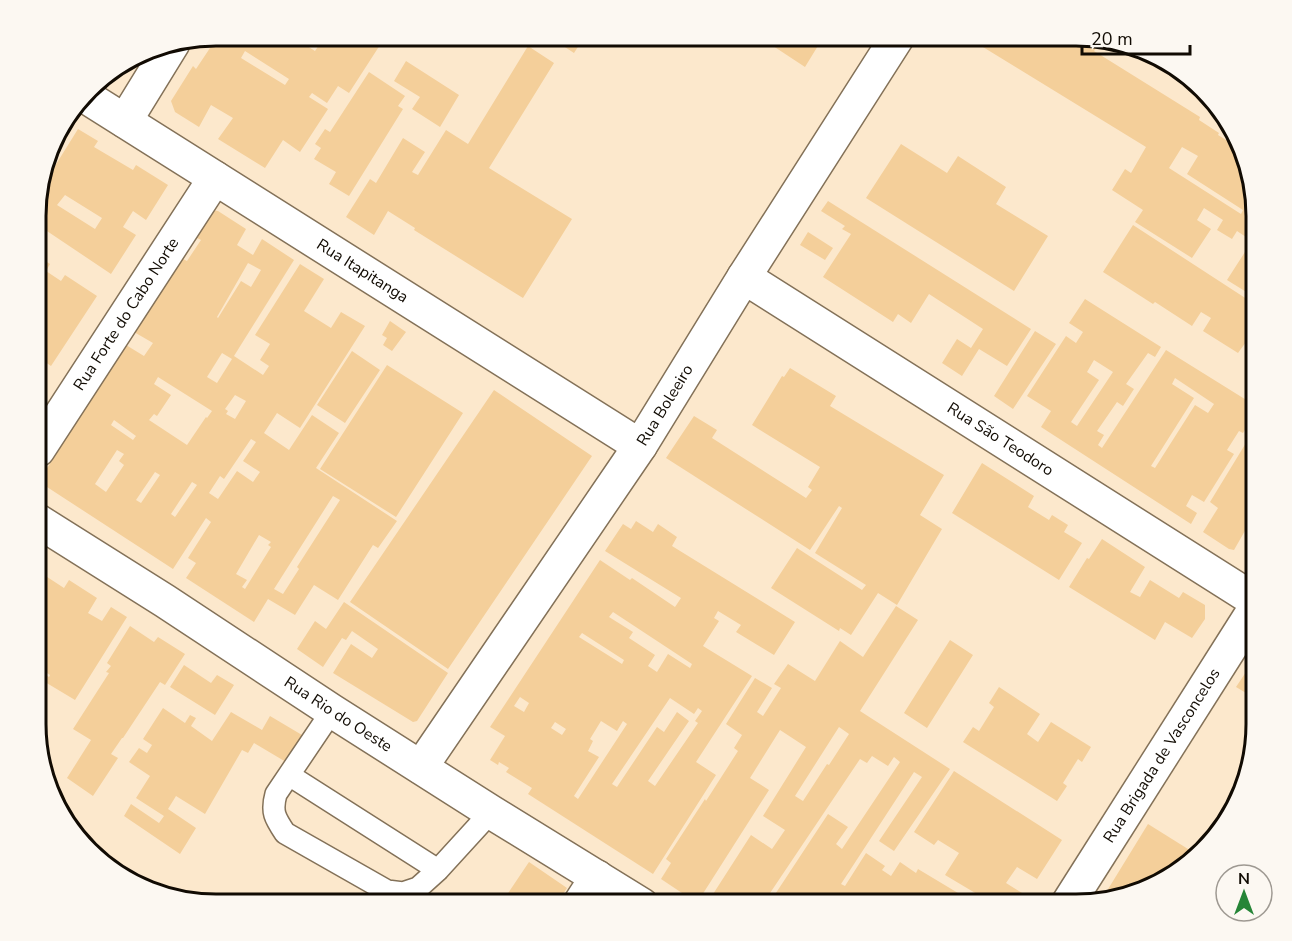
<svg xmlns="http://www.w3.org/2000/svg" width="1292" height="941" viewBox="0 0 1292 941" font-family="'Nunito Sans',sans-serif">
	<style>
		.building { fill: #f4cf9a; fill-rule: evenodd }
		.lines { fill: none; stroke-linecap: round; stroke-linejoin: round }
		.lane-casing { stroke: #837158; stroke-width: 24 }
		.street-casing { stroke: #837158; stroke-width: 36 }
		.secondary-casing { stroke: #837158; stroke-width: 36 }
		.lane { stroke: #fff; stroke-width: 21 }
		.street { stroke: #fff; stroke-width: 33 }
		.secondary { stroke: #fff; stroke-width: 33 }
		.labels { text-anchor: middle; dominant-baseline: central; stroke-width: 6; stroke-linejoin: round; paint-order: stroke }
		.street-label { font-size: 16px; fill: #110b03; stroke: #fcf8f2 }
		.rim { fill: none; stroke: #110b03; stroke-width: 3 }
	</style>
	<rect width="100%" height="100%" fill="#fce8cc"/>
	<path class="building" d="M218,36H309L304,44L315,51L325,36H365L380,45L349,93L338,86L327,103L312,93L309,97L328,109L300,152L283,140L265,168L218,139L233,118L211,105L199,127L175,112L171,101L193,66L196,69ZM245,51L289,79L285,85L241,58Z
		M489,36H511L504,46Z
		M548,36H585L574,53Z
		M771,36H824L805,67L767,42Z
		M965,36H1087L1102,39L1094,51L1200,117L1199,120L1219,133L1218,135L1241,149L1256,205V298L1227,280L1252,241L1237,231L1232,239L1217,230L1223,220L1204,208L1197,220L1211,229L1192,258L1135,222L1143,210L1112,190L1125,169L1131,173L1146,147ZM1182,147L1198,156L1187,174L1243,210L1241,214L1169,168Z
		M528,46L554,63L489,168L572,219L523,298L414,230L415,228L388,211L374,235L346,217L370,179L376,183L403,138L425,152L412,172L418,175L446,130L468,144Z
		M406,61L459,95L440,127L412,109L420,97L394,81Z
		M369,72L405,96L398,106L403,109L349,196L329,184L336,172L314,159L321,148L315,144L325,129L330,132Z
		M78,129L98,141L94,147L133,170L136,165L168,185L146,220L133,211L123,227L136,235L111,274L38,225V192L42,180L45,182ZM65,195L102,218L95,229L57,205Z
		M901,144L947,173L958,156L1006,187L996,204L1048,236L1014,291L866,198Z
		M828,201L1031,329L1007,366L979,349L962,376L942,363L957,339L971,348L983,329L929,294L911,323L898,314L893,322L823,277L851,234L842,229L845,226L821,211Z
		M212,210L218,211L246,229L237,245L253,255L262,239L294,260L234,356L263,375L269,366L260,360L270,344L255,335L300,264L324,279L304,311L331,328L341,312L365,326L300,428L277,413L264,433L289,450L312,415L339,433L316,468L397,521L378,548L373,545L338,600L314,585L295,615L268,599L254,622L186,578L196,563L188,558L211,522L206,518L173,569L47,487L44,473L126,345L144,356L153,343L134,332L181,258L187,261L201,240L195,237ZM248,263L261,270L251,287L241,281L218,318L217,317ZM222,353L232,359L217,383L207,377ZM158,377L212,411L207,418L206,417L187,445L149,420L154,414L157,416L171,395L154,384ZM235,395L246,401L235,419L226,414L228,411L225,409ZM114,420L136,436L133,440L111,425ZM251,439L256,442L243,461L260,472L253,482L237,471L218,499L209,493L220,476L224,479ZM117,450L124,454L119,461L124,465L106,492L95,484ZM155,472L160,475L141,503L136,500ZM192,482L197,485L175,517L171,514ZM333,496L340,500L297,567L299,569L283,594L274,589ZM259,535L271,542L268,545L271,547L245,589L242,587L247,580L236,574Z
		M1133,225L1256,305V348L1246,342L1238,353L1203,331L1211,318L1201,312L1192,326L1155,302L1153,304L1103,272Z
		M808,232L833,248L825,260L800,245Z
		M38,256L50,264L46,271L61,281L65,275L97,296L51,366L38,357V302L42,306L46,301L38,296Z
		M1085,299L1161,347L1155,357L1148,353L1126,384L1134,389L1123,406L1117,402L1097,431L1104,435L1098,445L1102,448L1166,350L1256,406V416L1254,415L1243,433L1239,431L1227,450L1234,454L1204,502L1192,495L1186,506L1197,513L1191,524L1041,427L1051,411L1027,396L1066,336L1076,343L1083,332L1069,323ZM1094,360L1113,372L1077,426L1071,422L1099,380L1087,372ZM1175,378L1214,404L1208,413L1195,405L1155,468L1151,466L1194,398L1172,384Z
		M390,321L406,332L392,351L383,345L387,338L382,335Z
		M1035,331L1056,344L1013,409L994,396Z
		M1256,349V366L1248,361Z
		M352,351L380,370L345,423L317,405Z
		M387,365L463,413L396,517L320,469Z
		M790,368L836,396L830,406L944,475L920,515L942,529L897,605L878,593L851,635L840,628L839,631L771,588L797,548L862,590L866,585L815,553L842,508L839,506L810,550L666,458L694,416L717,430L712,438L806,498L812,490L808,487L820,467L752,425L782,376L784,377Z
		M494,390L592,456L448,669L350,602Z
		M1256,419V526L1252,533L1246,529L1234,550L1229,549L1203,532L1218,508L1210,502L1249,438L1246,436Z
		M982,463L1034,496L1028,507L1049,520L1052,515L1068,525L1064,532L1082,543L1059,580L952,513Z
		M636,521L653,532L658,524L677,537L672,546L795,622L774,655L736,632L741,625L718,611L714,618L719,621L703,646L752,676L696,762L716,775L653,874L528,794L532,788L506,772L509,768L499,762L498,765L490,760L505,736L490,727L600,560L630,580L632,578L675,607L681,598L605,551L623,524L631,529ZM613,612L692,664L690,668L668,654L657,672L648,666L655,655L629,638L633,632L609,617ZM582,633L624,660L622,664L579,637ZM520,697L529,703L524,712L514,706ZM670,698L694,714L698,708L702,711L695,721L698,723L655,786L648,781L689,721L677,712L664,732L657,727L617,787L612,784ZM601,721L617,731L623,721L627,724L578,799L574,796L599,757L588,751L593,741L590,739ZM555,722L566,729L562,735L551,728Z
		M1102,539L1145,567L1130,592L1140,597L1150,580L1179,598L1183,592L1205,605V619L1192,638L1165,622L1155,640L1069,587L1087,558L1089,559Z
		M38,571L64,588L69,580L97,598L88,613L102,621L111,607L127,617L75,700L45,682L38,695V670L49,677L50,675L38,667Z
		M344,602L448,673L417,721L413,722L333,673L351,644L372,658L378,649L352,631L346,640L342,638L323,667L297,649L315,621L326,629Z
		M896,606L918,620L860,711L950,769L894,851L879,841L922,777L914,772L841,884L845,886L866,853L885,866L882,870L891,876L900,862L916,873L918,869L978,905H926L930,899L921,893L916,902L922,905H768L828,814L848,827L836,844L842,849L900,762L894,757L888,766L872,756L867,763L860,759L762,905H706L751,835L772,849L785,830L763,816L806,747L780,730L750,778L769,790L697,903L661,879L671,863L666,859L705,799L706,801L738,751L734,748L742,735L726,724L755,678L772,688L757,712L763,716L781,688L774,684L788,664L815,681L840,641L863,657ZM839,727L849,734L829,765L827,764L803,801L795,796Z
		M130,626L154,642L158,637L185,654L165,685L160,682L123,738H122L111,754L118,758L93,796L67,778L91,740L73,729L109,673L106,672L111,666L107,663Z
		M950,640L973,655L927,728L904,713Z
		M1256,657V699L1236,687Z
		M184,665L211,683L217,675L234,685L215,715L170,687Z
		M999,687L1040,714L1027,734L1038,742L1051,722L1091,747L1082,762L1078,759L1063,783L1067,786L1057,801L963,742L973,727L979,731L994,707L989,703Z
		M163,708L185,723L190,715L196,718L191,726L212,741L231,712L262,730L270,716L302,735L286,762L254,743L248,753L242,750L205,814L176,796L168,809L196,828L180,854L124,816L131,804L159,823L164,816L136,798L150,776L129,762L139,748L147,753L152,745L143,739Z
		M954,771L1062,840L1037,879L1017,867L1006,883L1027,896L1021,905H992V903L945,875L959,853L938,840L934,845L914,832Z
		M1148,824L1196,854L1156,886L1102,899Z
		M529,862L567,888L556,905H500Z"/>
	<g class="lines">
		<defs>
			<path id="lane" d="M332,711L276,794C271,812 275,818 285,833L387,891L403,893L418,888L438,870L491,812
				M289,775L438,870"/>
			<g id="street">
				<path d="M125,121L173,43"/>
				<path d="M744,277L898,36"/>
				<path id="s1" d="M38,450L215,178"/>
				<path id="s2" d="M38,521L165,601L332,711L491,812L642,905"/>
				<path d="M421,767L640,446"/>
				<path d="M579,905L597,877"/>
				<path id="s3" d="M1067,905L1256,607"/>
			</g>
			<g id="secondary">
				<path id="s4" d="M85,96L640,446L744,277L1256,601"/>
			</g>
		</defs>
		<use href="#lane" class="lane-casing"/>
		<use href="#street" class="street-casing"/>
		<use href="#secondary" class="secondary-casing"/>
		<use href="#lane" class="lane"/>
		<use href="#street" class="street"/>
		<use href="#secondary" class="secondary"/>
	</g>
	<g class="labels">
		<g class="street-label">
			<text stroke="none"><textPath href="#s4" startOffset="328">Rua Itapitanga</textPath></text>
			<text stroke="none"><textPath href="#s1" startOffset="162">Rua Forte do Cabo Norte</textPath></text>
			<text stroke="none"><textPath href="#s4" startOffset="704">Rua Boleeiro</textPath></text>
			<text stroke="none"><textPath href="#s4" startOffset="1158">Rua São Teodoro</textPath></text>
			<text stroke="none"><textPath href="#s2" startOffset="357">Rua Rio do Oeste</textPath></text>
			<text stroke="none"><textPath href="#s3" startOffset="177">Rua Brigada de Vasconcelos</textPath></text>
		</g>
	</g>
	<path d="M0 0H1292V941H0ZM216 46H1076A170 170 0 0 1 1246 216V724A170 170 0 0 1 1076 894H216A170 170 0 0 1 46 724V216A170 170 0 0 1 216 46Z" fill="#fcf8f2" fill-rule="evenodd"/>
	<path class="rim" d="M216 46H1076A170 170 0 0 1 1246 216V724A170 170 0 0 1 1076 894H216A170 170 0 0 1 46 724V216A170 170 0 0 1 216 46Z"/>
	<g transform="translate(1244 893)"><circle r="28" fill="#fcf8f2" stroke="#9e9992" stroke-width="1.5"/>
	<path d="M0-4.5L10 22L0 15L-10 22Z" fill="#268537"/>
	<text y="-9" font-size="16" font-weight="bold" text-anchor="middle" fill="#110b03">N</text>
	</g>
	<path d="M1082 45v9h108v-9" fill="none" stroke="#110b03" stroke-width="3"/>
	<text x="1091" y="45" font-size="18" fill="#110b03" stroke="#fcf8f2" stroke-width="4.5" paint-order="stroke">20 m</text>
</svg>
